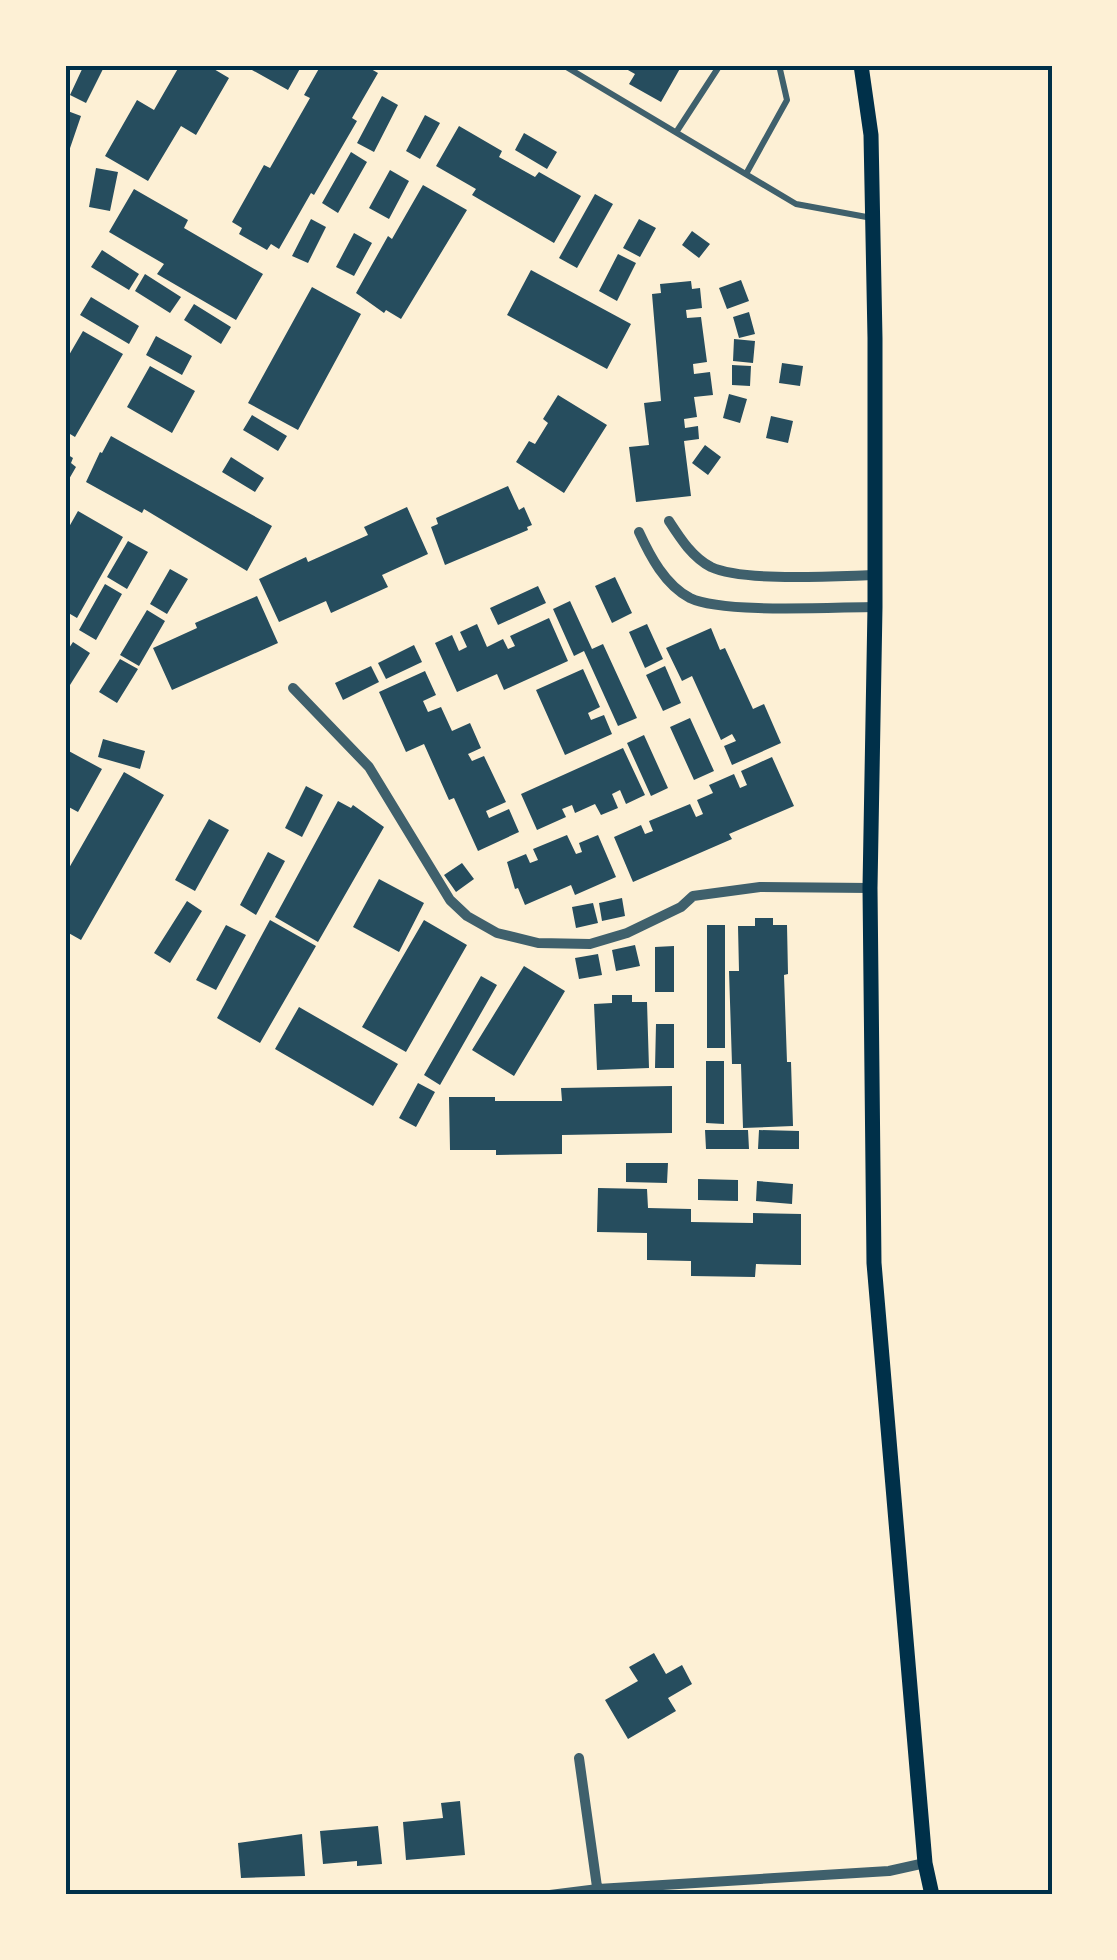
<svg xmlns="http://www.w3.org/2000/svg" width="1117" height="1960" viewBox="0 0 1117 1960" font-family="Poppins,sans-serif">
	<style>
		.building { fill: #264d5e }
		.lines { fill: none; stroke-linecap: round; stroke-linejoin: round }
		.service { stroke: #3f606c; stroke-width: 6 }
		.minor { stroke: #3f606c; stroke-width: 10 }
		.secondary { stroke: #003049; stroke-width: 15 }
		.neatline { fill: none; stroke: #003049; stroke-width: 4 }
	</style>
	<rect width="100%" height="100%" fill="#fdf0d5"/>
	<path class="building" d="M84,65H105L86,103L70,95Z
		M180,65H207L229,78L196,135L181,126L148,181L105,156L137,100L154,110Z
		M243,65H302L288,90Z
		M321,65H364L378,73L352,118L357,121L314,195L311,193L279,249L271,244L267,250L239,234L242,228L232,222L264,165L270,168L310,98L304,95Z
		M619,65H682L661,102L629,84L635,74Z
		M382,96L398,105L374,152L357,143Z
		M65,110L81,116L68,154L65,153Z
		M425,115L440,123L420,159L406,151Z
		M459,126L502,151L499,157L535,177L539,172L581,196L554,243L472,195L476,189L436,166Z
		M524,133L557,152L547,169L515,150Z
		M351,152L367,162L338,213L322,203Z
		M96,168L118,172L110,211L89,207Z
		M390,170L409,181L389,219L369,208Z
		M423,185L467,210L401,319L386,310L384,313L356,293L388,236L392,239Z
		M134,189L188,220L184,228L263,274L236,320L157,274L164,264L109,232Z
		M595,194L613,204L577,268L559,258Z
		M311,219L326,227L308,263L292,256Z
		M639,219L656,228L640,257L623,248Z
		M692,231L710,244L699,258L682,245Z
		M354,233L372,243L354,276L336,267Z
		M102,250L139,274L129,290L91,267Z
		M618,254L636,263L617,301L599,291Z
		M531,270L631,324L607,369L507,315Z
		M145,274L181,297L170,313L135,291Z
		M741,280L749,301L727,309L719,288Z
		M691,281L692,289L700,288L702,308L686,310L687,318L701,317L707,362L693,364L694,374L710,372L713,395L694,397L697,417L684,419L685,428L698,426L699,439L684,441L691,496L636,502L629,447L649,445L644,403L661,401L652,294L661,293L660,284Z
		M312,287L361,314L298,430L248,403Z
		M91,297L139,326L129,344L80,315Z
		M194,304L231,327L221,344L184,320Z
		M749,312L755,334L739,338L733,317Z
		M83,331L123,354L75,437L65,431V362Z
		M156,336L192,356L182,375L146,355Z
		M734,339L755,341L753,363L733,361Z
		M782,363L803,366L800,386L779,383Z
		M732,365L751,366L750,386L732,385Z
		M150,366L195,391L172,433L127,407Z
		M729,394L747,399L740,423L723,418Z
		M558,395L607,425L564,493L516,462L529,441L535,444L548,423L543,419Z
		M252,415L287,436L278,451L243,430Z
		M771,416L793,421L788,443L766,438Z
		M111,436L272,526L247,571L144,509L142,513L86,482L100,452L102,453Z
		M705,445L721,457L708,475L692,463Z
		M65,453L73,458L71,463L76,467L65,486Z
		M231,457L264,478L255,492L222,472Z
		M508,486L519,510L524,507L532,525L527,527L528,530L445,565L431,527L438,524L436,518Z
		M407,507L428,554L382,575L388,587L331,613L326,601L279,622L259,579L306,557L308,562L368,535L364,527Z
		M78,511L123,537L77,618L65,611V534Z
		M128,541L148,552L127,589L107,577Z
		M170,569L188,579L167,614L150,604Z
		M615,577L632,613L612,623L595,586Z
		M105,584L122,594L96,640L79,630Z
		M538,586L546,603L498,625L490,608Z
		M257,596L278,643L172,690L153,648L197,628L195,623Z
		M570,601L592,649L603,644L637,718L618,726L584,651L574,656L553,609Z
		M147,610L165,621L139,666L120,655Z
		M549,618L568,661L504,690L497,674L457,692L435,643L452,635L459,651L467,647L460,632L477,624L487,647L503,639L508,649L515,646L510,636Z
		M647,624L663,659L645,668L629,632Z
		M711,628L720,650L725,648L753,709L764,704L781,743L732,765L724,746L736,741L732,734L721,740L692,676L682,681L666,648Z
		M73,642L90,653L70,685L65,682V654Z
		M414,645L422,662L386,679L378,663Z
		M120,659L138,669L117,703L99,692Z
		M371,666L379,682L343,700L335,683Z
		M665,666L681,703L663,711L646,675Z
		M583,669L600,707L588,713L591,720L604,715L612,734L565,755L536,690Z
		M425,671L436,695L423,701L428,712L441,707L452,731L470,723L481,748L468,754L472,761L484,756L506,802L486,811L489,818L509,809L519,832L478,851L454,798L449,800L424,744L406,752L379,692Z
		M690,718L714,771L694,780L670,727Z
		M644,735L668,788L651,796L627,743Z
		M103,739L145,751L140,769L98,757Z
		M623,748L645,795L626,804L620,790L612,794L618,808L601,815L595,804L575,813L572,805L562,809L566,817L537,830L521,794Z
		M65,749L102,769L78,812L65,805Z
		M772,757L794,806L729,834L732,839L633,882L614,837L641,825L645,834L653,831L649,821L690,804L696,817L703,814L697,800L713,793L709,785L734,774L740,788L747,785L741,771Z
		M124,772L164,795L81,940L65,931V875Z
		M306,786L323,795L302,837L285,828Z
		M338,801L351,808L353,805L384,827L318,942L275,917Z
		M209,819L229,830L195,891L175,880Z
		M567,835L576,854L582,852L579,843L598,835L616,877L575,895L571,885L525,905L518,888L515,889L507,862L526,854L530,863L538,860L533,849Z
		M268,852L285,861L256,915L240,905Z
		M462,863L474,879L456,892L444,875Z
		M379,879L424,903L399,952L353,927Z
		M622,898L625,916L602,921L599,903Z
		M187,901L202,911L170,963L154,953Z
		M593,903L598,923L576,928L572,907Z
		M755,918H773V925H787L788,974L784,975L787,1062H791L793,1126L743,1128L741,1064H732L729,971H739L738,926H755Z
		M270,920L316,946L260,1043L217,1018Z
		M424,920L467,945L406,1052L362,1027Z
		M226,925L246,935L216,990L196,980Z
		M707,925H725V1048H707Z
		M635,945L640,966L616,971L612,950Z
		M674,946V992H655V947Z
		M598,954L602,975L579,979L575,958Z
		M524,966L565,991L514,1076L472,1050Z
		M481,976L497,985L440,1085L424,1075Z
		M612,995H632V1002H647L649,1068L597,1070L594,1004L612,1003Z
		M299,1007L398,1064L373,1106L275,1049Z
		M656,1024H674V1068H655Z
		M706,1061H724V1124L706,1123Z
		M418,1083L435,1092L416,1127L399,1118Z
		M672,1086V1133L562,1135V1154L496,1155V1150H450L449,1097H495V1101H562L561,1088Z
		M705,1130H748L749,1149H706Z
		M759,1130L799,1131V1149H758Z
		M626,1163H668L667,1183L626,1182Z
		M698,1179L738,1180V1201L698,1200Z
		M757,1181L793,1184L792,1204L756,1201Z
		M598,1188L647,1189L648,1208L691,1209V1222L753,1223V1213L801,1214V1265L756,1264L755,1277L691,1276V1261L647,1260V1233L597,1232Z
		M654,1653L666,1674L682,1665L692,1684L668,1698L676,1711L628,1739L605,1700L638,1681L629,1667Z
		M460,1801L465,1855L406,1860L403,1822L443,1818L441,1803Z
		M378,1826L382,1864L357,1866V1861L323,1864L320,1831Z
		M302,1834L305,1876L241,1878L238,1843Z"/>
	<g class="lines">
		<path class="service" d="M563,65L796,204L872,218
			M677,131L720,65
			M746,174L787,100L779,65"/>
		<path class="minor" d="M669,521C680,538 692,557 711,567C743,582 836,576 875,575
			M639,532C650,556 665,585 690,598C723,614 835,607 875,607
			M293,688L369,767L450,900L467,916L497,933L538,943L590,944L627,933L681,907L693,896L760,887L870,888
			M579,1758L598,1894
			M550,1895L598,1889L889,1871L925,1863"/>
		<path class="secondary" d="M861,65L871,135L875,338V607L870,888L874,1263L925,1863L932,1895"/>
	</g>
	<rect width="1117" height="1960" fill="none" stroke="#fdf0d5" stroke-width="135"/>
	<rect x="68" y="68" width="982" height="1824" class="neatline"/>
</svg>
